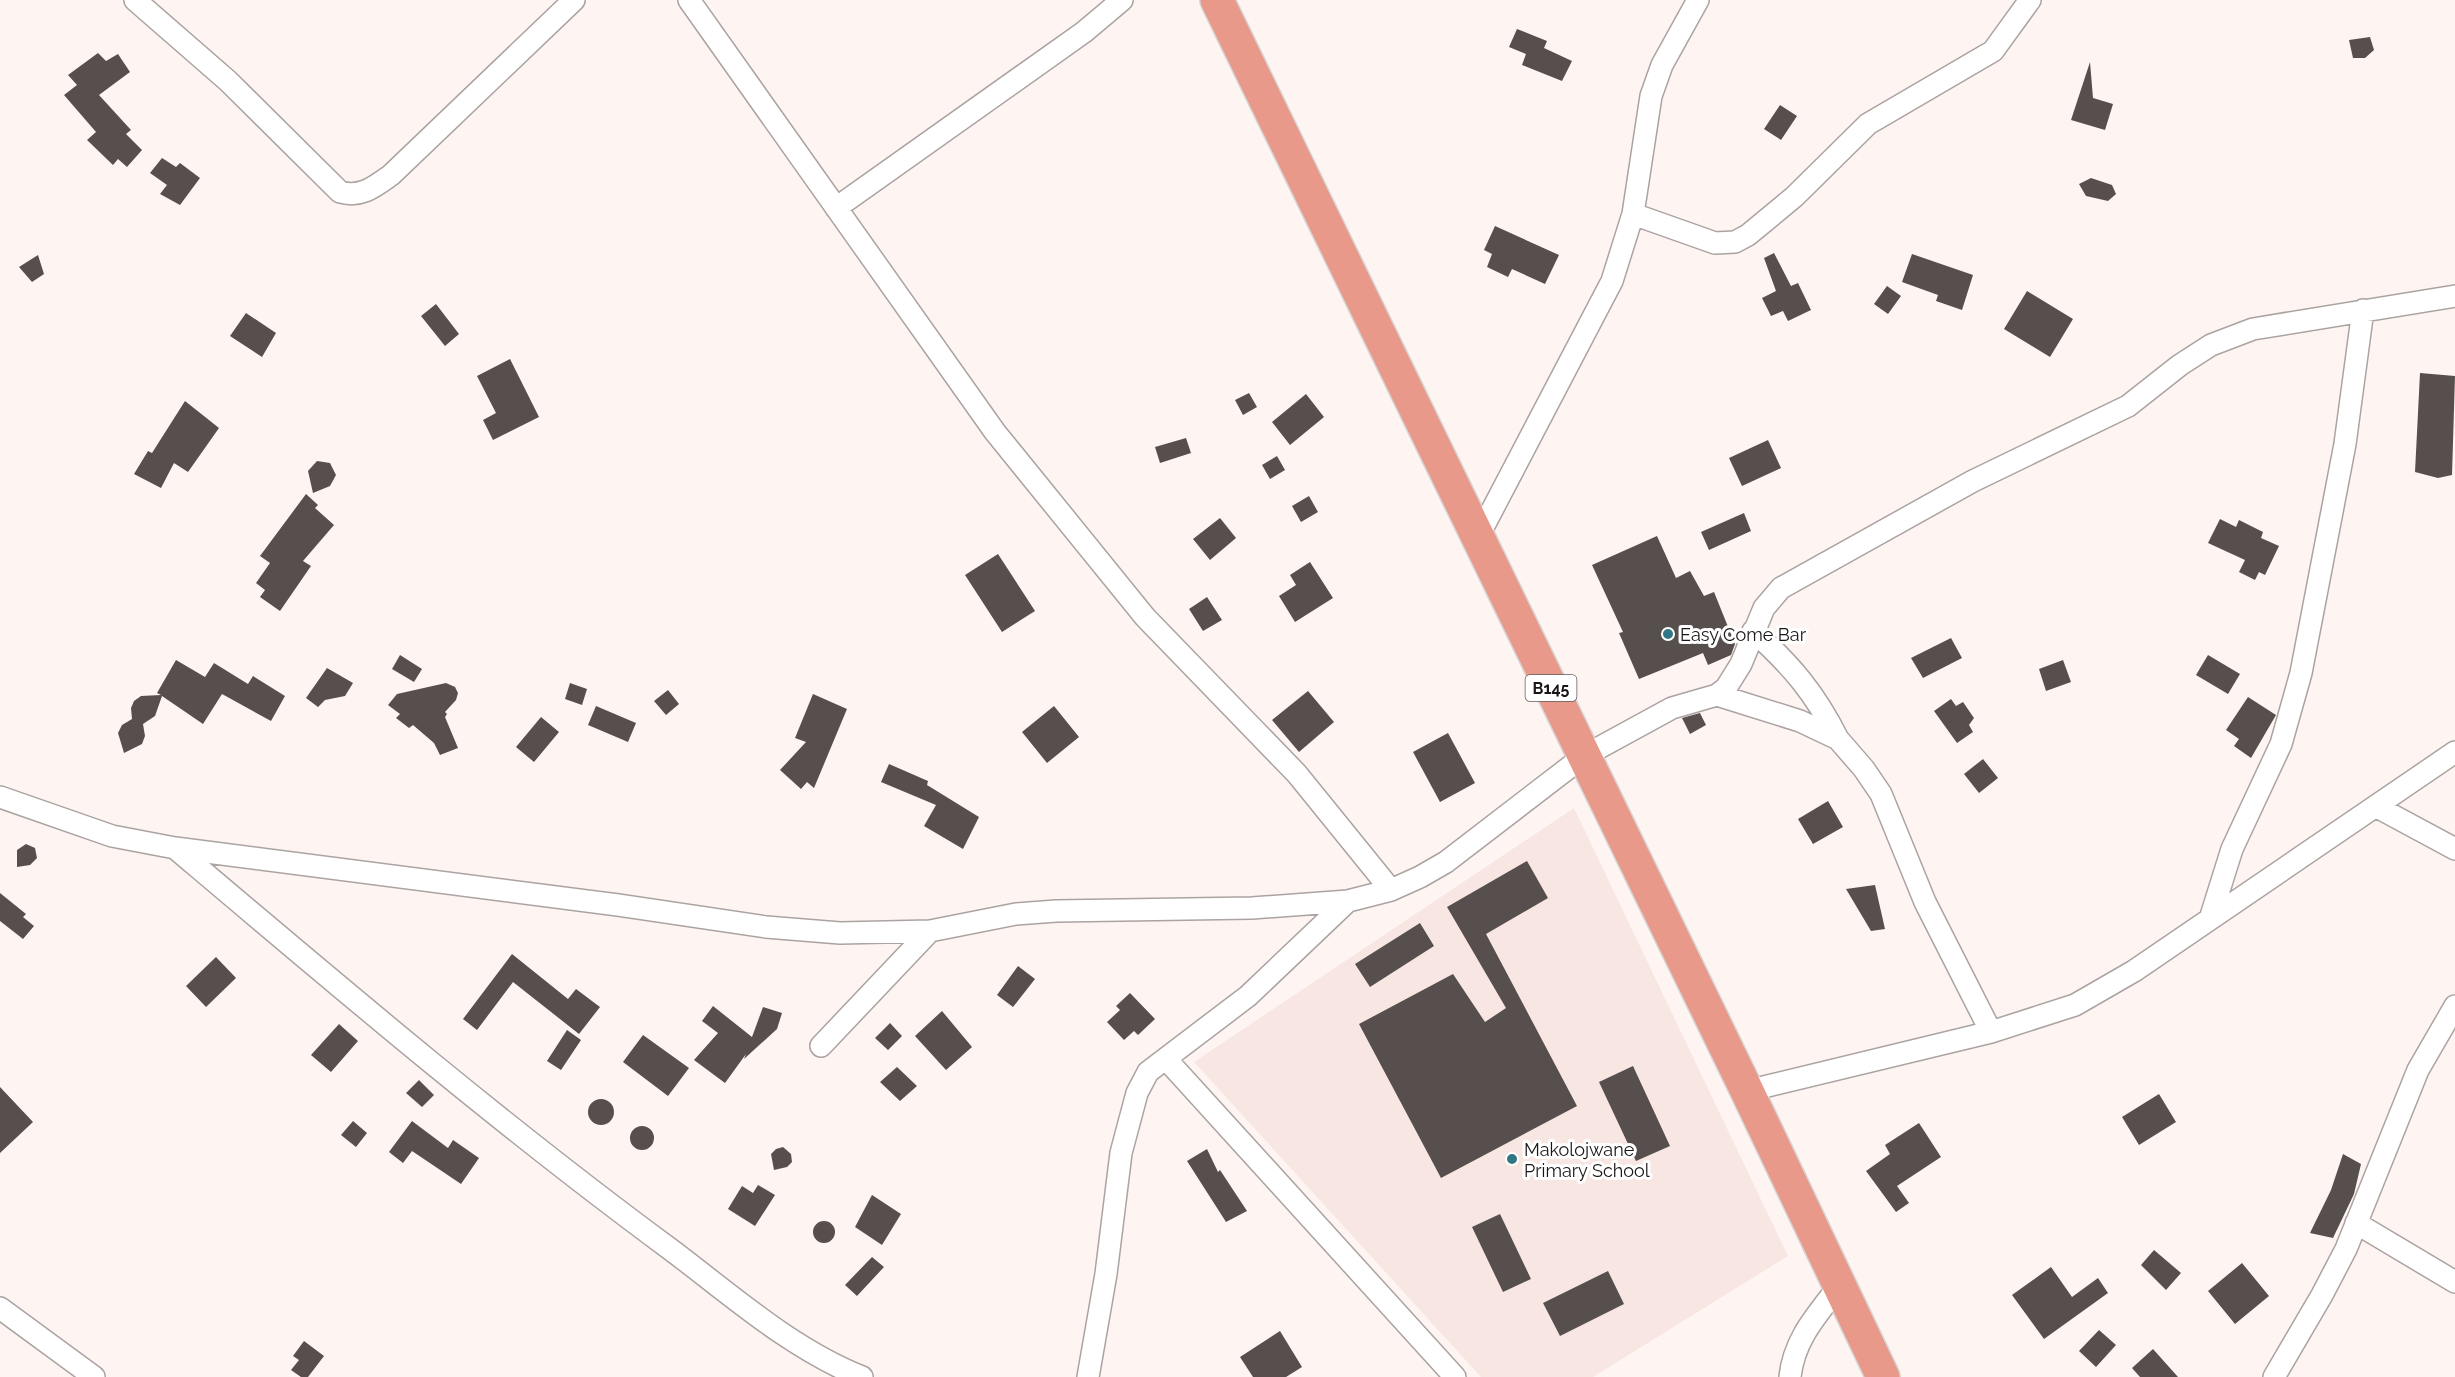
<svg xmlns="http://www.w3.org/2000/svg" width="2455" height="1377" viewBox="0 0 2455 1377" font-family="Raleway,sans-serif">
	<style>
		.built { fill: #f8e6e2 }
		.building { fill: #564f4d }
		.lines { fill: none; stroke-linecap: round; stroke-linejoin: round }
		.street-casing { stroke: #aba3a1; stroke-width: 24 }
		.primary-casing { stroke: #d6d5d5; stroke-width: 36 }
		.street { stroke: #fff; stroke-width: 21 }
		.primary { stroke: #e9998a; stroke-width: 33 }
		.poi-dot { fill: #307684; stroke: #fff; stroke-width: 2 }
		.labels { text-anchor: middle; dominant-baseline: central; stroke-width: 6; stroke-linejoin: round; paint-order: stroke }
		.shield { fill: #fff; stroke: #5e5c5b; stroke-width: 1.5 }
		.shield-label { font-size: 16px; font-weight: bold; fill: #191615 }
		.poi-label { font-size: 18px; fill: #191615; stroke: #fff; text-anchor: start }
	</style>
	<rect width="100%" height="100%" fill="#fef5f2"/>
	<path class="built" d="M1574,808L1788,1256L1593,1377H1481L1194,1062Z"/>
	<path class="building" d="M1517,29L1547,41L1544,48L1572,61L1562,81L1522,65L1526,54L1509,47Z
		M2370,37L2374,50L2365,58H2353L2349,40Z
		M98,53L106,61L118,54L130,72L99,95L131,130L126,134L142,150L127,167L118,159L113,165L87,140L96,132L64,95L77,85L68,75Z
		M2090,62L2093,98L2113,104L2105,130L2071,120Z
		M1780,105L1797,116L1781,140L1764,129Z
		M162,158L176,167L180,163L200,178L180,205L160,194L167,185L150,173Z
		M2091,178L2112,185L2116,194L2108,201L2086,196L2079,184Z
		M1495,226L1559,255L1545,284L1512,269L1508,277L1487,267L1492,254L1484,250Z
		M1774,253L1791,286L1798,283L1811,310L1788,321L1783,311L1771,316L1762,298L1776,291L1764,258Z
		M1912,254L1973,275L1962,310L1936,301L1938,295L1902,282Z
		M38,255L44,274L32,282L19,267Z
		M1887,286L1901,296L1888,314L1874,304Z
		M2027,291L2073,319L2050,357L2004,329Z
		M436,304L459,334L445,346L421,316Z
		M246,313L276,333L262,357L230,336Z
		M510,359L539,417L493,440L483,420L496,413L477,376Z
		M2420,373L2455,376L2452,475L2438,478L2415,472Z
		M1249,393L1257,407L1243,415L1235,400Z
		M1306,394L1324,417L1290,445L1272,422Z
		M185,401L219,428L188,472L174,463L161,488L134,474L148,451L152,453Z
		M1186,438L1191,453L1160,463L1155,447Z
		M1768,440L1781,468L1742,486L1729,458Z
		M1277,456L1285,470L1270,479L1262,465Z
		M317,461L330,463L336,475L330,486L313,493L308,471Z
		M306,494L318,505L315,508L334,525L303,561L311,566L280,611L260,597L265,590L256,583L270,563L260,556Z
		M1309,496L1318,512L1301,522L1292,506Z
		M1744,513L1751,531L1709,550L1701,532Z
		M1220,518L1236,538L1210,560L1193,539Z
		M2220,519L2236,527L2239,520L2263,532L2261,538L2279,546L2265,575L2259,572L2255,580L2239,572L2245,560L2208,543Z
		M1657,536L1676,578L1690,571L1704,596L1714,592L1735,644L1731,655L1708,665L1703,653L1639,679L1619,633L1623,632L1592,565Z
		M998,554L1035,611L1002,632L965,575Z
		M1310,562L1333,598L1295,622L1279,596L1296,585L1290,575Z
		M1207,597L1222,620L1203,631L1189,609Z
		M1951,638L1962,658L1923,678L1911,658Z
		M400,655L422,669L414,682L392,669Z
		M2208,655L2240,674L2228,694L2196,675Z
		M176,660L205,677L214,663L248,684L253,676L285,696L271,721L222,694L203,724L162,696L155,716L143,724L145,736L142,744L124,753L118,733L122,725L132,719L131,708L134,701L141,696L161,695L157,693Z
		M2063,660L2071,682L2046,691L2039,669Z
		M327,668L353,683L345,696L325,700L318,707L306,698Z
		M446,683L455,687L458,693L456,700L445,712L447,714L445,717L458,748L440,755L434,743L413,725L409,728L396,718L400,714L388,705L397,694Z
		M570,683L587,689L582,705L565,699Z
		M668,690L679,704L666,715L654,701Z
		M1308,691L1334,722L1299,752L1272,720Z
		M813,694L847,709L814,788L807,782L801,789L780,770L806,742L795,738Z
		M2248,697L2276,715L2251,758L2234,746L2239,739L2226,730Z
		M1951,699L1956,706L1963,702L1974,718L1969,725L1973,732L1957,743L1934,711Z
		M596,706L636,723L628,742L588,725Z
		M1054,706L1079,737L1047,763L1022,732Z
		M1700,713L1706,725L1690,734L1682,718Z
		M541,717L559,732L534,762L516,747Z
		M1448,733L1475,783L1440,802L1413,752Z
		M1983,759L1998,778L1979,793L1964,774Z
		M889,764L928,781L927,785L979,817L963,849L924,826L936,805L881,782Z
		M1828,801L1843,827L1813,844L1798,819Z
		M26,844L35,848L37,858L30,865L17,867V850Z
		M1527,861L1548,898L1486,934L1577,1106L1441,1178L1359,1024L1453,974L1485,1022L1506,1008L1447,907Z
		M1875,885L1885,929L1871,931L1846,889Z
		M0,893L26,914L23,917L34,926L23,939L0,921Z
		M1420,923L1434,946L1370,987L1355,964Z
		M512,954L568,999L576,989L600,1007L579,1034L513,982L477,1030L463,1019Z
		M216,957L236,978L206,1007L186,986Z
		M1018,966L1035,979L1013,1007L997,995Z
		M1130,993L1155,1019L1138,1035L1134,1031L1124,1040L1107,1022L1120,1010L1116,1006Z
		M713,1006L752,1037L763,1007L782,1013L777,1029L744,1059L746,1054L725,1083L694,1060L718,1033L702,1021Z
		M942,1011L972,1047L946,1070L915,1036Z
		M890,1023L902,1036L888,1050L875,1038Z
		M339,1024L358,1041L331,1072L311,1055Z
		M567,1030L581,1040L561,1070L547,1061Z
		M643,1035L689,1068L668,1096L623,1062Z
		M1633,1066L1670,1146L1636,1161L1599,1082Z
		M897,1067L917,1086L900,1101L880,1082Z
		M419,1080L434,1095L422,1107L406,1093Z
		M0,1087L33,1122L0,1153Z
		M2159,1094L2176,1122L2139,1145L2122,1117Z
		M588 1112a13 13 0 1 1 26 0a13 13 0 1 1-26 0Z
		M353,1121L367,1133L356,1147L341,1135Z
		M412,1121L448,1148L453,1140L479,1158L461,1184L412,1151L403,1163L389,1152Z
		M1919,1123L1941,1157L1897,1186L1909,1203L1896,1212L1866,1171L1890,1154L1885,1145Z
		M630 1138a12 12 0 1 1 24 0a12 12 0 1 1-24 0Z
		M783,1147L791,1154L792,1162L787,1167L774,1170L771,1154L776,1149Z
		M1207,1149L1218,1172L1220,1170L1247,1211L1226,1222L1187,1161Z
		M2343,1154L2361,1164L2354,1194L2333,1238L2310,1233L2331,1190Z
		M758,1185L775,1195L755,1226L728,1209L742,1186L753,1193Z
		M872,1195L901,1214L882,1245L855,1227Z
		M1500,1214L1531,1279L1503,1292L1472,1227Z
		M813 1232a11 11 0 1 1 22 0a11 11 0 1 1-22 0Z
		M2154,1250L2181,1273L2166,1290L2141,1265Z
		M872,1257L884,1267L857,1296L845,1285Z
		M2242,1263L2269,1296L2235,1324L2208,1291Z
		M2051,1267L2072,1297L2098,1278L2108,1293L2044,1339L2012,1295Z
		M1608,1271L1624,1304L1560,1336L1543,1303Z
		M2099,1330L2116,1345L2096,1367L2079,1351Z
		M1280,1331L1302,1367L1286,1377H1253L1240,1357Z
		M304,1341L324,1356L308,1377H301L291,1370L299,1360L293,1356Z
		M2153,1349L2178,1377H2140L2132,1368Z"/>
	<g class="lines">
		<defs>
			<path id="street" d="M135,0L228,81L340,192C361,198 374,187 391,175L574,0
				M689,0L995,432L1145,617L1297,774L1391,890
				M836,208L1084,32L1122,0
				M1633,214L1715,243L1735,242L1748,235L1794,197L1868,124L1993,51L2030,0
				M1478,537L1612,281L1633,214L1651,96L1662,65L1698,0
				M1753,631C1791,665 1815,693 1838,739
				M1717,695L1800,721L1838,739L1864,769L1881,794L1925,902L1991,1032
				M0,797L112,836L175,848L618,905L766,927L840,933L930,931L1016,914L1056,911L1252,908L1348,901L1391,890L1420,877L1446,862L1584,756L1672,708L1717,695L1726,688L1741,664L1764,608L1781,588L1973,481L2128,406L2180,365L2211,345L2253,329L2455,296
				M2377,807L2455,849
				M175,848C337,985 499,1123 670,1249C730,1294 791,1349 862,1377
				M2210,919L2232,849L2281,744L2301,673L2345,444L2363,310
				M821,1046L930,931
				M1166,1059L1455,1377
				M1747,1091L1991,1032L2075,1005L2134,971L2455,752
				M2356,1223L2455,1282
				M0,1308L94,1377
				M1088,1377L1106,1274L1121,1153L1137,1093L1148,1072L1248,996L1348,901
				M1790,1377C1794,1339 1817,1315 1839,1286
				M2274,1377L2322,1295L2346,1249L2418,1070L2455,1006"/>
			<path id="primary" d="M1217,0L1747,1091L1883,1377"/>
		</defs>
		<use href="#street" class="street-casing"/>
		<use href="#primary" class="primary-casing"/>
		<use href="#street" class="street"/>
		<use href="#primary" class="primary"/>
	</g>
	<g class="poi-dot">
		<circle cx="1668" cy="634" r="6"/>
		<circle cx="1512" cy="1159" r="6"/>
	</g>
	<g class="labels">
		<rect class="shield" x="1525.5" y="675" width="51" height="26" rx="4.5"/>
		<g class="shield-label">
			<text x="1551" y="688">B145</text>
		</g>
		<g class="poi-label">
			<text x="1680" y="634">Easy Come Bar</text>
			<text x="1524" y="1149">Makolojwane<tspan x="1524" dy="21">Primary School</tspan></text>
		</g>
	</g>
</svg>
